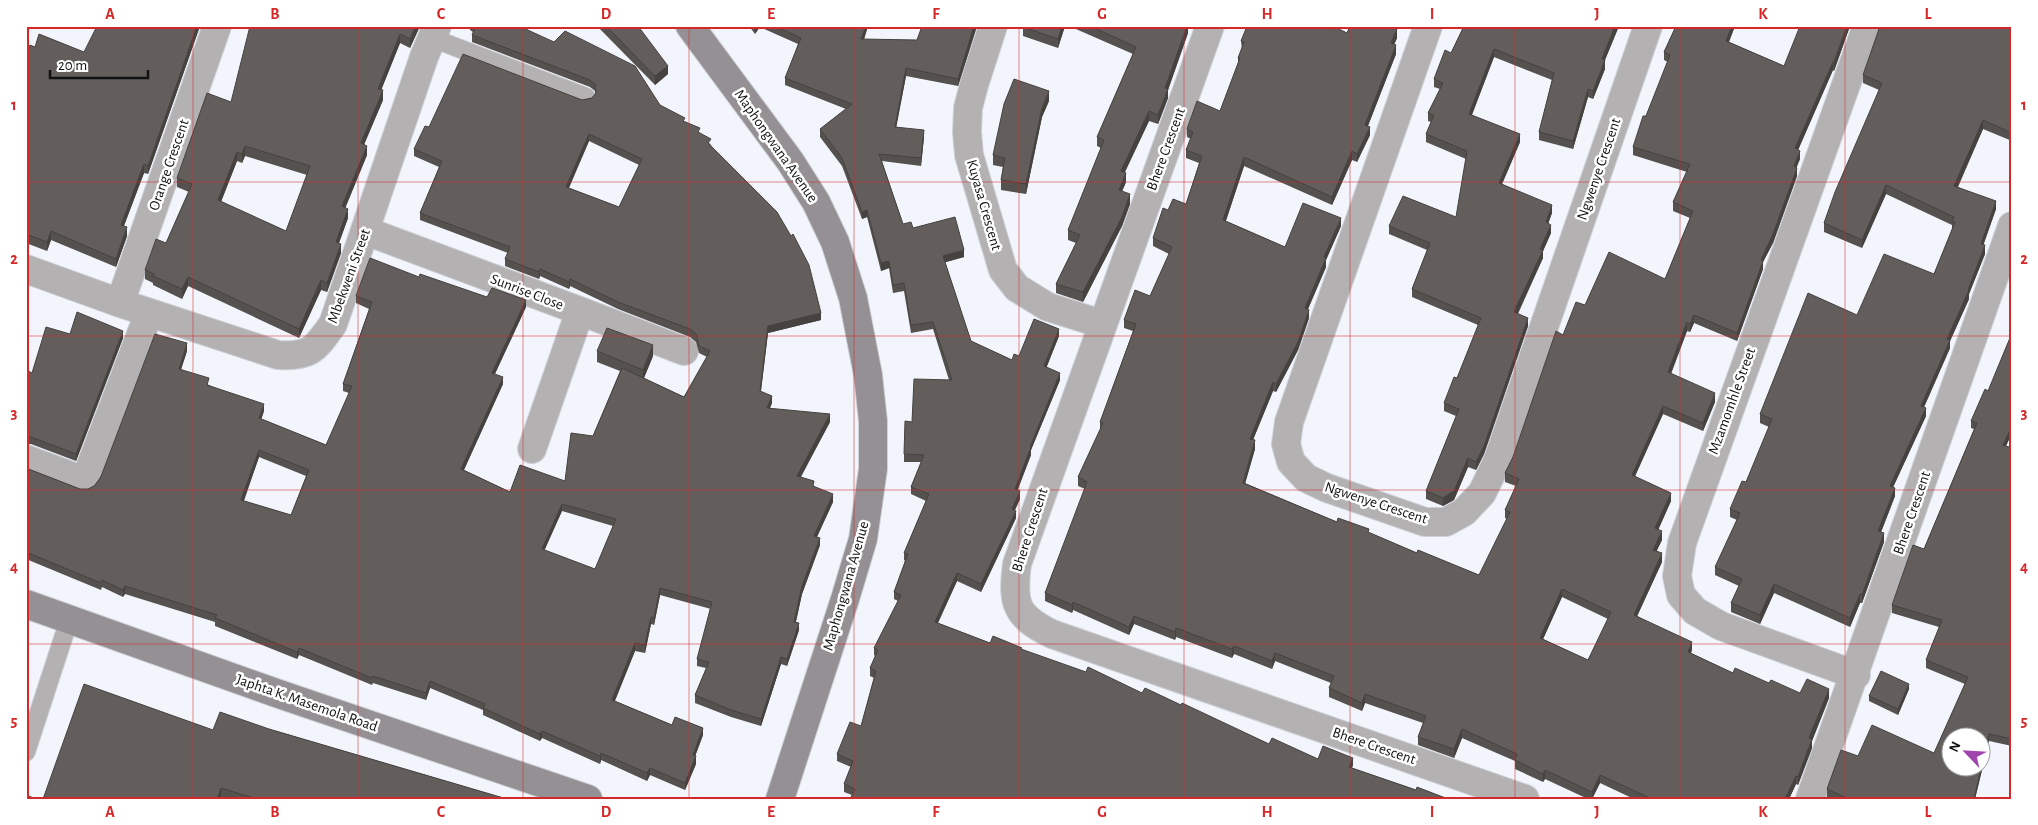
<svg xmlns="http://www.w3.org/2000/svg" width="2038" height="825" viewBox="0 0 2038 825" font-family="'Alegreya Sans',sans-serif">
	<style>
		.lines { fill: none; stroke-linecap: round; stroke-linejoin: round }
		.lane-casing { stroke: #ced1d7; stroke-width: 20 }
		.street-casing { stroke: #ced1d7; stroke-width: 30 }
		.secondary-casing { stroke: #ced1d7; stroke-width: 30 }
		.lane { stroke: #b4b1b3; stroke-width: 18 }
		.street { stroke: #b4b1b3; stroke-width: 28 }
		.secondary { stroke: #949093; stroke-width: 28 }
		.wall { fill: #55514e; fill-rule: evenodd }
		.shaded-wall { fill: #454240 }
		.building { fill: #635e5b; stroke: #454240; fill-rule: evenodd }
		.grid { fill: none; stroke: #d62828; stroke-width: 1; stroke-opacity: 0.55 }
		.labels { text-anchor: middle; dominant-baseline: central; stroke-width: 5; stroke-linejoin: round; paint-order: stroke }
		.street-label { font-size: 15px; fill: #101113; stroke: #fff }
		.neatline { fill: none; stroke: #d62828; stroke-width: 2 }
		.grid-label { font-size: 16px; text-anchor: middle; font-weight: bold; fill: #d62828 }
	</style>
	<rect width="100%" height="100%" fill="#f2f6fc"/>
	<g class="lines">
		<defs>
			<path id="lane" d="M432,38L586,97
				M26,752L69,620"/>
			<path id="street" d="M993,26L974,85L968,108L967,132L969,155L1003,270L1017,288L1048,307L1102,324
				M1210,26L1017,564C1012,603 1015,616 1052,634L1525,799
				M1428,26L1289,422L1286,444L1291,462L1306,478L1327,488L1425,522H1446L1464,512L1482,493L1498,460L1648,26
				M366,231L580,311L532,449
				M26,269L120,303L278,355C311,357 315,349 333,324L424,57L437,26
				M120,303L217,26
				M580,311L684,351
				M26,459L85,481L149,313
				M1856,675L1721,626L1695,611L1681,595L1677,576L1682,543L1867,26
				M1810,799L2012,226"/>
			<path id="secondary" d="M690,26L790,161L816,202L835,242L853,298L868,375L873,421V469L863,539L845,599L780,799
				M26,604L279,694L588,799"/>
		</defs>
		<use href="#lane" class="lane-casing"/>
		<use href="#street" class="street-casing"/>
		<use href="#secondary" class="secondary-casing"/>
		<use href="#lane" class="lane"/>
		<use href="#street" class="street"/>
		<use href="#secondary" class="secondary"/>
	</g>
	<path class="wall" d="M200,26L148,174L144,173L124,226L127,236L116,267L51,240L47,251L26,243V53L35,47L84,52Z
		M420,26L410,48L400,43L381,90L383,100L364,144L367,155L345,208L348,218L339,243L341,253L327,292L321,290L299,338L188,286L182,299L153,285V283L145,279V270L166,243L189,192L177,187V178L231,102ZM245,156L307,175L286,231L221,202L237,161L242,163Z
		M470,26H519L660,105L685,122L700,133L711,145L821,320L768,333L761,391L772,403L770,408L830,422L801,477L814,486L833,502L817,537L820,545L802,594L796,622L799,630L787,666L781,664L761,726L731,717L695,703V695L706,668L697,666V659L711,609L660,595L654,625L651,624L645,653L635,651L615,701L672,725L703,735L695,756L696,764L685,790L650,775L647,781L601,760L600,764L542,738L540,741L483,715V710L430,688L426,700L373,683L372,685L299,655L297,659L215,626V622L125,594L123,597L102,587L101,590L26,559V468L80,489H88L94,486L187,351L181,369L209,385L264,411L261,419L326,445L349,393L343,391V384L369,309L356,303V296L419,277L487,297L526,307L495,374L503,384L464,470L510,492L565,481L593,436L620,371L597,362V351L653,356L644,378L684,397L707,357L699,353L696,342L690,337L618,309L570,286L569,289L540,276L539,279L505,266V259L508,253L420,220V213L439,167L414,156V149L429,127L592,98L595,94V91L590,87L472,42V35L473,32L470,30ZM589,141L639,165L619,207L569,188ZM259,457L306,476L291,515L244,501ZM562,511L613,526L595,569L544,550Z
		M597,26H638L668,74L655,85Z
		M749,26H868L864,40H917L922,26H977L958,86L906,76L896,127L924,137L921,166L882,161L903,224L913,228L964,257L945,262L971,341L1012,360L1059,336L1046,367L1060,380L1031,450V455L1017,490L1020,499L1015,510L1016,518L981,592L957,581L938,623L990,643L1022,650L1142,693L1181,705L1269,744L1318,759L1353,765L1352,768L1416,790L1448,798L852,795L844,792V784L851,767L837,761V754L861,726L874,678L870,676V668L875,656L874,655V648L898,601L894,599V592L905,561L904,560V553L926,501L911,494V487L921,462H904V454L912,422L949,380L933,329L911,333L904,291L893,293L889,268L881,271L867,217L862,219L842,166L820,137V129L846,109L785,85V78L798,44L760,27L755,34Z
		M1065,26L1058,48L1023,36V27Z
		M1069,26H1188V33L1168,90V98L1158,124L1149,121L1125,172L1126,182L1122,191L1130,204L1122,226L1083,302L1056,293V284L1076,243L1068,240V230L1101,148L1097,146V137L1133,54Z
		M1350,26H1396L1395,28L1397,38L1394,44L1396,54L1368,126L1370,135L1357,162L1352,160L1332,205L1244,166L1226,221L1285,247L1341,226L1326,260V267L1308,309L1309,318L1298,350L1276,392L1273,391L1253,440L1255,449L1245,483L1337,522L1369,533L1417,553L1479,575L1507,519L1505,518V510L1516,486L1505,482V473L1513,457L1563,335L1585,305L1665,279L1690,218L1673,211V202L1687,172L1633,155V147L1668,62L1664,60V52L1676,26H1735L1729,42L1784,66L1850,26L1834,71L1833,70L1798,150L1800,159L1796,167L1797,176L1773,243L1763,262V269L1737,341L1694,323L1690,332L1687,331L1671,374L1715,402L1703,431L1663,414L1635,476L1671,501L1658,530L1662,540L1656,551L1662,562L1637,616L1692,650L1691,653L1733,673L1800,693L1829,698L1812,741V748L1798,785L1796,784L1789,799H1634L1600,783L1592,799H1588L1545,779L1543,782L1515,769V761L1462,738L1454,758L1418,745V737L1423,723L1365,703L1362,711L1329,697V688L1331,683L1275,661L1272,669L1234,654L1232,658L1176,637L1175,640L1134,624L1129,635L1073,610L1072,613L1045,601V593L1085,489L1078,486V477L1100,430V422L1133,331L1124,328V320L1150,296L1169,254L1153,246V238L1168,210L1186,204L1199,163L1186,158V150L1191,139L1187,137V129L1220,111L1238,63V58L1242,49L1241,41L1347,33ZM1562,597L1608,619L1588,660L1543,639Z
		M1464,26H1619L1605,60V69L1593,99L1588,97L1573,149L1539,140V132L1552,80L1494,57L1472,115L1520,142L1502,184L1552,213L1548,223L1551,233L1543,251V258L1518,314L1528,326L1484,454L1476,470L1468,467L1454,500L1443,506L1426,499V491L1456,416L1444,411V403L1457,378L1478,325L1412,297V289L1427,250L1389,234V226L1456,217L1466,159L1426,142V134L1431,122L1428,121V113L1440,89L1434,87V79L1451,53Z
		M2012,27V141L1983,129L1958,187L1996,209L1983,245L1985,254L1969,294V299L1950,341V348L1924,407L1926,416L1893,487L1895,496L1881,532L1884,542L1862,603H1860L1850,627L1774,593L1760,624L1731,612V603L1739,586L1715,575V567L1737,520L1730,517V509L1746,482L1769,427L1760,423V414L1857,315L1934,274L1952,230V225L1886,194L1862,248L1824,232V223L1879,90L1863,83V75Z
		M1049,101L1042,117L1026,194L1001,190V180L1003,167L993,165V155Z
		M2012,333V433L2006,446L2012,448V746L1989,741L1975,799H1831L1827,797V789L1858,756L1934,753L1965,684L1926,668V660L1939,627L1892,613V605L1924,549L1974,429L1971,428V421L1988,391Z
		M70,334L123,338L76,461L31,444H26V370L32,373Z
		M1909,689L1898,715L1869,701V696Z
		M269,729L507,799H43L213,730Z"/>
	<path class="shaded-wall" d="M197,26H200L148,174V166Z
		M416,26H420L410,48V39Z
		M755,26H760L755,34Z
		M866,26H868L861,47V39Z
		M974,26H977L958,86V79Z
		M1062,26H1065L1058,48V39Z
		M1187,26H1188V33L1168,90V98L1158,124V115L1165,88Z
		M1615,26H1619L1602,67V59Z
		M1732,26H1735L1726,49V41Z
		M1847,26H1850L1834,71V62Z
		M1397,29V38L1391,52V43Z
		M400,34V43L378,98V89Z
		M1396,45V54L1365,133V125Z
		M1494,49V57L1469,122V114Z
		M1605,60V69L1593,99V91Z
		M1833,62V70L1795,157V148Z
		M668,66V74L655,85V76Z
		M906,68V76L895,134V127Z
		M1588,89V97L1573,149V141Z
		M383,90V100L361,152V143Z
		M1049,91V101L1042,117L1026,194V184L1042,108Z
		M1149,111V121L1121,180V171Z
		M1983,120V129L1954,195V186Z
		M1370,127V135L1357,162V154Z
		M924,130V137L921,166V158Z
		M589,134V141L566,194V187Z
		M1520,134V142L1499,191V183Z
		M245,146V156L242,163V154Z
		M367,146V155L342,216V206Z
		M1352,151V160L1332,205V197Z
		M1800,151V159L1794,174V166Z
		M237,152V161L218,209V200Z
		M1244,157V166L1223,229V220Z
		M144,164V173L121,233V225Z
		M1797,168V176L1773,243L1763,262V269L1737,341V333L1761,260Z
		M1126,173V182L1119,199V190Z
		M1886,185V194L1862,248V240Z
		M1130,194V204L1122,226L1083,302V292Z
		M1996,201V209L1981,252V244Z
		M1552,205V213L1546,230V222Z
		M348,209V218L336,251V242Z
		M867,210V217L862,219V212Z
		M1341,218V226L1326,260V267L1305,316V308L1324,257Z
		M1551,225V233L1543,251V258L1514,320V312Z
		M127,227V236L116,267V259Z
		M51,231V240L47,251V242Z
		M341,244V253L327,292V283Z
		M1985,245V254L1969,294V299L1950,341V348L1921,414V406Z
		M964,250V257L943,263V256Z
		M889,261V268L881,271V263Z
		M540,269V276L539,279V272Z
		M188,277V286L182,299V289Z
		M570,279V286L569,289V282Z
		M321,280V290L299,338V329Z
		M526,300V307L492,380V373Z
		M1309,310V318L1298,350L1276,392V384Z
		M821,313V320L768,333L760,398V391L768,326Z
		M1694,315V323L1690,332V324Z
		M1528,318V326L1484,454L1476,470V462Z
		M1687,322V331L1668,381V372Z
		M1059,329V336L1044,374V366Z
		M123,331V338L76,461V454Z
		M187,343V351L179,376V369Z
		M653,345V356L643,380V370Z
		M1060,373V380L1031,450V455L1015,497V489L1030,447Z
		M503,377V384L461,476V469Z
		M1273,382V391L1250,447V439Z
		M1715,393V402L1703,431V423Z
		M772,396V403L767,415V408Z
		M264,404V411L259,426V418Z
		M1663,406V414L1632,483V475Z
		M1926,408V416L1890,494V486Z
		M830,414V422L797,483V476Z
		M2012,426V433L2003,452V445Z
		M1255,440V449L1243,491V483Z
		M259,450V457L241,507V500Z
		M1468,458V467L1454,500L1443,506V498Z
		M1895,488V496L1878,540V531Z
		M1020,491V499L1012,516V509Z
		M1671,493V501L1655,537V528Z
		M833,494V502L814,543V536Z
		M562,504V511L542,556V549Z
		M1016,511V518L981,592V584Z
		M1662,531V540L1653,559V550Z
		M1884,533V542L1862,603V595Z
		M820,538V545L802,594L794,629V622L802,586Z
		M1662,553V562L1634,623V615Z
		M957,573V581L935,629V622Z
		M1774,584V593L1760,624V615Z
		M125,586V594L123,597V590Z
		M660,588V595L654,625V618Z
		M1562,589V597L1540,646V638Z
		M1860,594V603L1850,627V618Z
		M1073,602V610L1072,613V605Z
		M1134,616V624L1129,635V627Z
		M651,617V624L645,653V645Z
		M799,623V630L787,666V659Z
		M1176,628V637L1175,640V632Z
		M1692,642V650L1688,660V652Z
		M635,643V651L612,707V700Z
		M1234,646V654L1232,658V649Z
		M299,648V655L297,659V652Z
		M1275,653V661L1272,669V661Z
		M781,657V664L761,726V719Z
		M430,681V688L426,700V693Z
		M1909,684V689L1898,715V709Z
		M1829,689V698L1812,741V748L1798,785V777L1809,738Z
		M1365,694V703L1362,711V703Z
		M703,728V735L693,762V755Z
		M1462,729V738L1454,758V749Z
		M542,731V738L540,741V734Z
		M1989,734V741L1975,799H1974Z
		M601,753V760L600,764V756Z
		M696,756V764L685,790V783Z
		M1353,758V765L1349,774V767Z
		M650,768V775L647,781V773Z
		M1545,770V779L1543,782V774Z
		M1600,775V783L1592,799V792Z
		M1796,776V784L1789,799H1785Z
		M221,788V799H217Z"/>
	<path class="building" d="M97,26H197L148,166L144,164L121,225L127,227L116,259L51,231L47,242L26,234V53L30,45L35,47L39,34L84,52Z
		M250,26H416L410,39L400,34L378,89L383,90L361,143L367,146L342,206L348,209L336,242L341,244L327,283L321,280L299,329L188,277L182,289L153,276L154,274L145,270L156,239L166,243L192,184L177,178L207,93L231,102ZM245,146L310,166L286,231L218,200L237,152L242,154Z
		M476,26H519L554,42L565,31L635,66L660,105L685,118L683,121L700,128L698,132L711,139L708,143L777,212L791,236L793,234L809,265L821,313L768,326L760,391L772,396L767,408L830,414L797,476L814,481L813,486L833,494L814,536L820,538L802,586L794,622L799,623L787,659L781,657L761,719L731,710L695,695L709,662L697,659L712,602L660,588L654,618L651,617L645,645L635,643L612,700L672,725L675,717L703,728L693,755L696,756L685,783L650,768L647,773L601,753L600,756L542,731L540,734L483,708L485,704L430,681L426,693L373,676L372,678L299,648L297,652L215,618L217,615L125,586L123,590L102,580L101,583L26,552V468L80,489H88L94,486L100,479L155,334L187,343L179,369L209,378L207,385L264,404L259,418L326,445L352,386L343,384L372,302L356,296L370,258L419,277L420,274L487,297L492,288L526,300L492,373L503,377L461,469L510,492L520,465L565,481L571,433L593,436L622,368L684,397L710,351L699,346L696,334L690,329L618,302L570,279L569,282L540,269L539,272L505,259L510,247L420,213L442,161L414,149L425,126L429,127L463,54L582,100L592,98L596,93L595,84L590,80L472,35ZM589,134L642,159L619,207L566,187ZM259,450L309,470L291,515L241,500ZM562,504L616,519L595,569L542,549Z
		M606,26H638L668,66L655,76Z
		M775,26H866L861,39L917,40L922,26H974L958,79L906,68L895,127L924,130L921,158L879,154L903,224L911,222L913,228L955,217L964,250L943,256L971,341L1012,360L1014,354L1019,356L1034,319L1059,329L1044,366L1060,373L1030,447H1031L1015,489L1020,491L1012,509L1016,511L981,584L957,573L935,622L990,643L993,636L1022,648L1021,649L1086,672L1088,667L1142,693L1145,688L1181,705L1182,703L1269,744L1272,738L1318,759L1323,746L1353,758L1349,767L1416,790L1417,787L1448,799H850L855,789L844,784L853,761L837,754L850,722L861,726L876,671L870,668L878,650L874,648L901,595L894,592L908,554L904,553L929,494L911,487L924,455L904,454L905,421L912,422L914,379L952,380L933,322L911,325L904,283L893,285L889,261L881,263L867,210L862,212L842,158L820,129L852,104L785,78L801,38Z
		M1023,26H1062L1058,39L1023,27Z
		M1090,26H1187L1165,88L1168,89L1158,115L1149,111L1121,171L1126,173L1119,190L1130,194L1122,217L1083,292L1056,284L1080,235L1068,230L1104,140L1097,137L1136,47Z
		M1247,26H1333L1347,33L1350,26H1392V27L1397,29L1391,43L1396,45L1365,125L1370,127L1357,154L1352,151L1332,197L1244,157L1223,220L1285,247L1303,203L1341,218L1324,257L1326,258L1305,308L1309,310L1298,342L1276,384L1273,382L1250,439L1255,440L1243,483L1337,522L1338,518L1369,529L1368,532L1417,553L1418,550L1479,575L1510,512L1505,510L1519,479L1505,473L1513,457L1556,331L1563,335L1576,302L1585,305L1609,252L1665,279L1693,211L1673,202L1690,164L1633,147L1643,116H1646L1670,55L1664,52L1676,26H1732L1726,41L1784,66L1800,26H1847L1834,62H1833L1795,148L1800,151L1794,166L1797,168L1773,234L1761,260L1763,261L1737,333L1694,315L1690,324L1687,322L1668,372L1715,393L1703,423L1663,406L1632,475L1671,493L1655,528L1662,531L1653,550L1662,553L1634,615L1692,642L1688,652L1733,673L1735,668L1769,683L1771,680L1800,693L1807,679L1829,689L1809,738L1812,739L1798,777L1796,776L1785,799H1652L1600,775L1592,792L1545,770L1543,774L1515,760L1517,754L1462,729L1454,749L1418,737L1426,716L1365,694L1362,703L1329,688L1334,676L1275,653L1272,661L1234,646L1232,649L1176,628L1175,632L1134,616L1129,627L1073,602L1072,605L1045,593L1087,482L1078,477L1103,423L1100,422L1136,324L1124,320L1135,290L1150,296L1172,247L1153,238L1163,208L1168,210L1173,199L1186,204L1202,156L1186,150L1193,132L1187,129L1197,101L1220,111L1240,58H1238L1244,42L1241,41ZM1562,589L1611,612L1588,660L1540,638Z
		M1464,26H1615L1602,59L1605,60L1593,91L1588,89L1573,141L1539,132L1554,73L1494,49L1469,114L1520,134L1499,183L1552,205L1546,222L1551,225L1540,249L1543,250L1514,312L1528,318L1484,446L1476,462L1468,458L1454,491L1443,498L1426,491L1459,409L1444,403L1454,377L1457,378L1481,318L1412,289L1430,243L1389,226L1403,196L1456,217L1467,151L1426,134L1434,115L1428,113L1443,83L1434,79L1445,50L1451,53Z
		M1880,26H2010L2012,27V133L1983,120L1954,186L1996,201L1981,244L1985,245L1968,290H1969L1947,339L1950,340L1921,406L1926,408L1890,486L1895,488L1878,531L1884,533L1862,595L1860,594L1850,618L1774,584L1760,615L1731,603L1742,579L1715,567L1740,513L1730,509L1742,481L1746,482L1772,419L1760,414L1808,293L1857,315L1884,254L1934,274L1955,222L1952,221L1954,217L1886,185L1862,240L1824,223L1835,192L1882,83L1863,75Z
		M1014,79L1049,91L1042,108L1026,184L1001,180L1005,158L993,155L1004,104Z
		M77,312L123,331L76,454L31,437H26V370L32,373L46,327L70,334Z
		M607,328L653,345L643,370L597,351Z
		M2012,333V426L2003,445L2012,448V739L1989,734L1974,799H1849L1827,789L1841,750L1858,756L1872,725L1934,753L1968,677L1926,660L1942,620L1892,605L1913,545L1924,549L1977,423L1971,421L1985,389L1988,391ZM1950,738H1980V768H1950Z
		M1881,671L1909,684L1898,709L1869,696Z
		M84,684L213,730L220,712L269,729L507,799H257L221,788L217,799H43Z
		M26,795L36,799H26Z"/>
	<path class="grid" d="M193,26V799M358,26V799M523,26V799M689,26V799M854,26V799M1019,26V799M1184,26V799M1350,26V799M1515,26V799M1680,26V799M1845,26V799M26,182H2012M26,336H2012M26,490H2012M26,644H2012"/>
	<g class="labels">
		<g class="street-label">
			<text transform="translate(776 146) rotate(55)">Maphongwana Avenue</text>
			<text transform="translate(1166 149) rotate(-70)">Bhere Crescent</text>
			<text transform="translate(169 165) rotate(-71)">Orange Crescent</text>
			<text transform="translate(1599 169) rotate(-71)">Ngwenye Crescent</text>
			<text transform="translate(984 205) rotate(74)">Kuyasa Crescent</text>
			<text transform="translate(349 276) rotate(-70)">Mbekweni Street</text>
			<text transform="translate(527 292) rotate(21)">Sunrise Close</text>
			<text transform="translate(1732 401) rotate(-70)">Mzamomhle Street</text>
			<text transform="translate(1376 503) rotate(18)">Ngwenye Crescent</text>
			<text transform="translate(1912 513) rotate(-71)">Bhere Crescent</text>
			<text transform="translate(1030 530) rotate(-72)">Bhere Crescent</text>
			<text transform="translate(846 586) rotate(-74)">Maphongwana Avenue</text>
			<text transform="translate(307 703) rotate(19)">Japhta K. Masemola Road</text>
			<text transform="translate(1374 746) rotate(19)">Bhere Crescent</text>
		</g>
	</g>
	<rect width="2038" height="825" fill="none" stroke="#ffffff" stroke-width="55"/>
	<g transform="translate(1966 752) rotate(295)"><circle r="24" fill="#ffffff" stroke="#9fa0a1"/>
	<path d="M0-4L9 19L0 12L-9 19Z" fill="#a044ae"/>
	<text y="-8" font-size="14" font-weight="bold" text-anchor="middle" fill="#101113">N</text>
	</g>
	<path d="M50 70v8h98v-8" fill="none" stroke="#101113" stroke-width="2.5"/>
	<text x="58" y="70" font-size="15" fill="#101113" stroke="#ffffff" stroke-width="4" paint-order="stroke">20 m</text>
	<rect x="28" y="28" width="1982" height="770" class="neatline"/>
	<g class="grid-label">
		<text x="110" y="19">A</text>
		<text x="275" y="19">B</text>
		<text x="441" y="19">C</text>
		<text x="606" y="19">D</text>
		<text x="771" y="19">E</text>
		<text x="936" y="19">F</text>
		<text x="1102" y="19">G</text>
		<text x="1267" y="19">H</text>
		<text x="1432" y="19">I</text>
		<text x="1597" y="19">J</text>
		<text x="1763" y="19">K</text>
		<text x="1928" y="19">L</text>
		<text x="14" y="110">1</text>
		<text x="2024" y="110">1</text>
		<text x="14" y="264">2</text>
		<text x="2024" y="264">2</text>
		<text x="14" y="418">3</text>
		<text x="2024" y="418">3</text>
		<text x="14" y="572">4</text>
		<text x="2024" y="572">4</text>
		<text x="14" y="726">5</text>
		<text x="2024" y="726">5</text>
		<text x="110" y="817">A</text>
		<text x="275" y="817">B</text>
		<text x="441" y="817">C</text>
		<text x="606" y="817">D</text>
		<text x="771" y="817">E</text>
		<text x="936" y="817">F</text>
		<text x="1102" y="817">G</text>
		<text x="1267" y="817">H</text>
		<text x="1432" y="817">I</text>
		<text x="1597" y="817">J</text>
		<text x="1763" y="817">K</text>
		<text x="1928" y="817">L</text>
	</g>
</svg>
